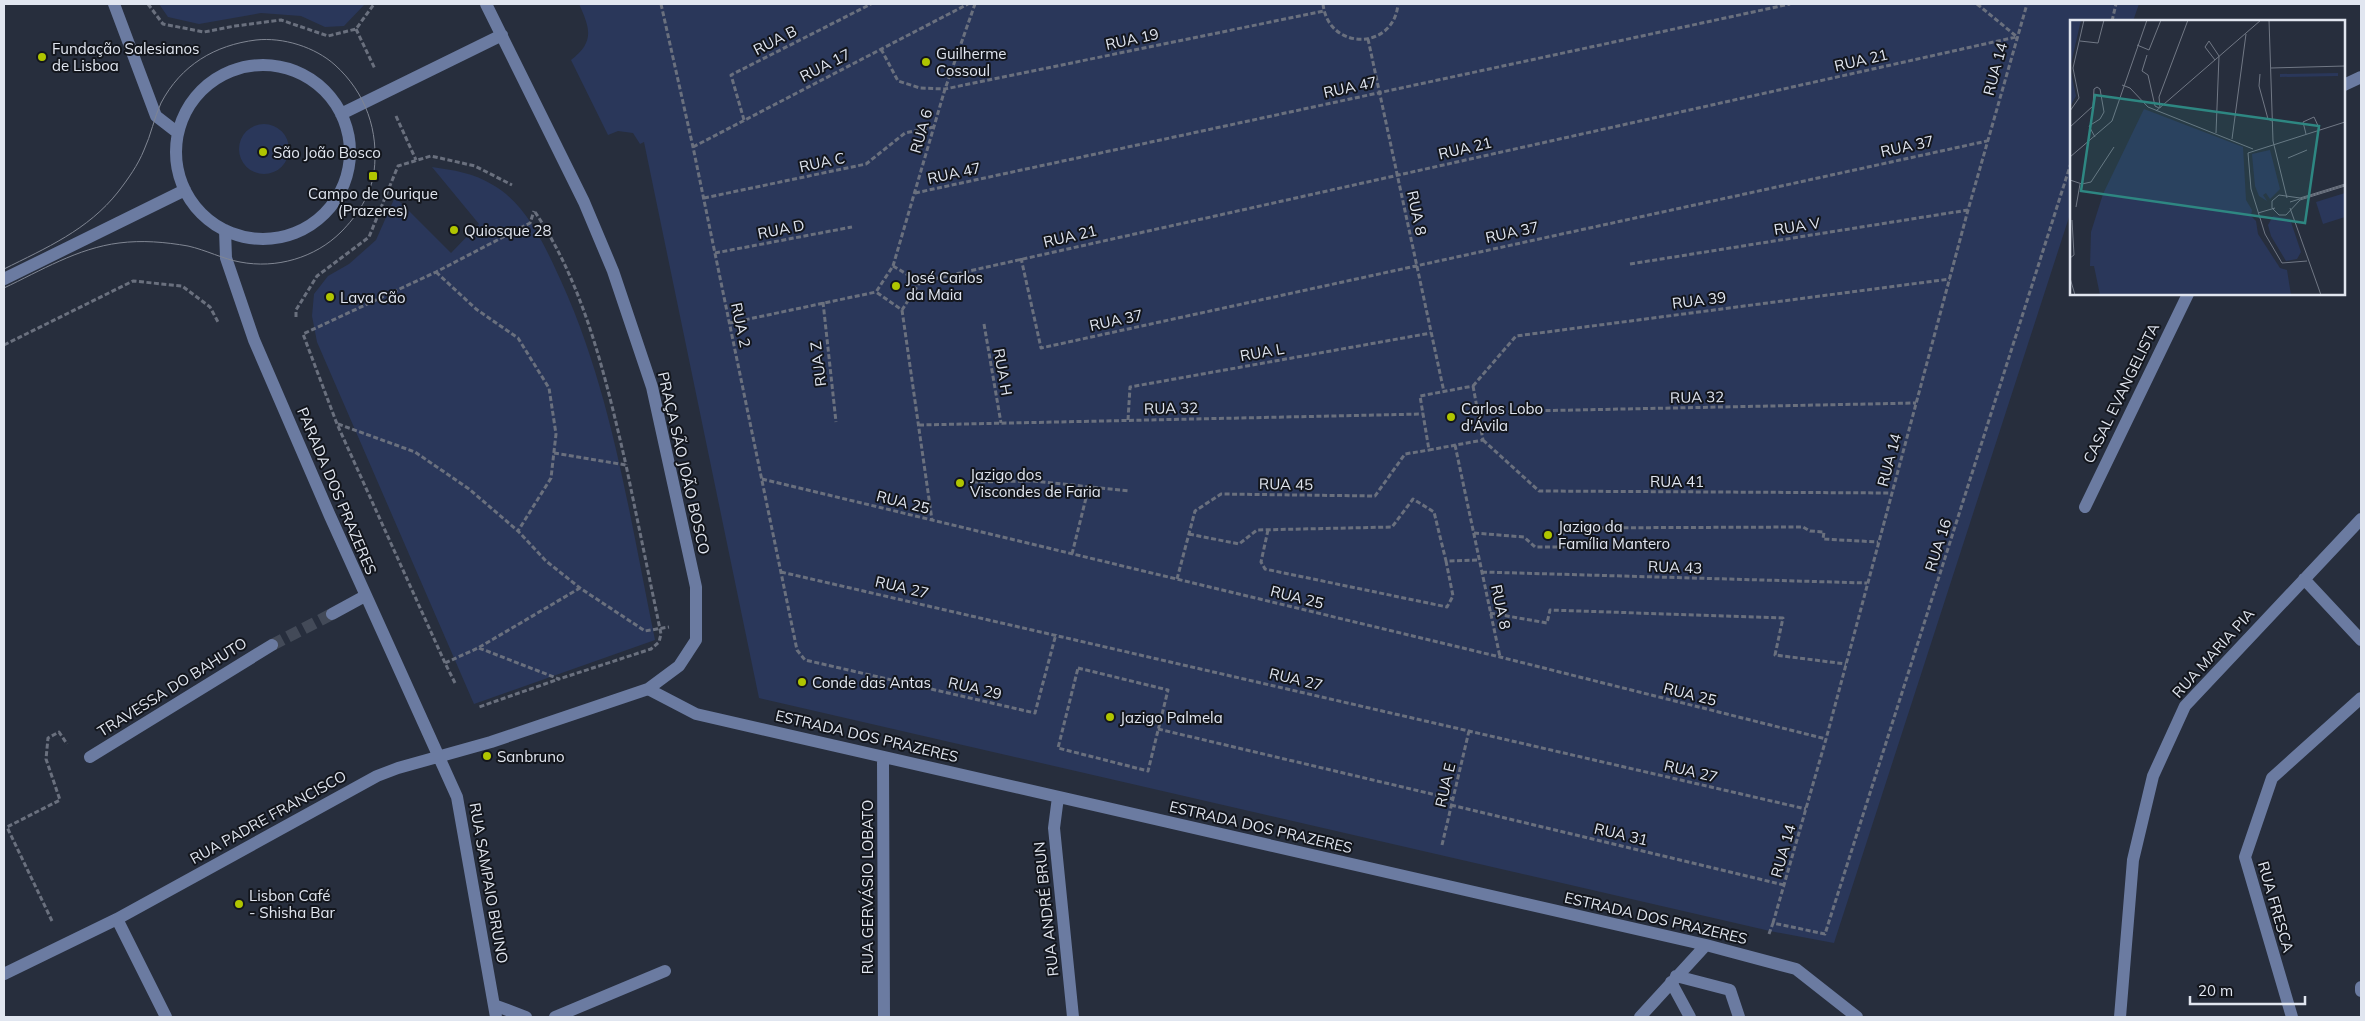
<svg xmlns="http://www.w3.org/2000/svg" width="2365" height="1021" viewBox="0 0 2365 1021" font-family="Mulish,sans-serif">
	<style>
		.green { fill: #2a375a }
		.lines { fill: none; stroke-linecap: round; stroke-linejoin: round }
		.minor-tunnel { stroke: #434a58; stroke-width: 12; stroke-dasharray: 12 6; stroke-linecap: butt }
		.path { stroke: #6a707e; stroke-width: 3; stroke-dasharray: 5 2.5; stroke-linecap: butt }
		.minor { stroke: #6b7ba1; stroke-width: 12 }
		.tram { stroke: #808693; stroke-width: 1 }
		.poi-dot { fill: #b0c500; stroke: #13161d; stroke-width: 2 }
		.labels { text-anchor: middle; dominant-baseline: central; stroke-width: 4; stroke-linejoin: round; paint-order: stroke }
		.street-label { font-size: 15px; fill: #e1e6f0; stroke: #13161d }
		.poi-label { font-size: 15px; fill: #e1e6f0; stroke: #13161d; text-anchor: start }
		.inset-road { fill: none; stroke: #717885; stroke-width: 1 }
		.view { fill: #2e8782; fill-opacity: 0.15; stroke: #2e8782; stroke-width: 2.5 }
		.inset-edge { fill: none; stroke: #e1e6f0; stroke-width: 2.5 }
	</style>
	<rect width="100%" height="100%" fill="#272e3d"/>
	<path class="green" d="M159,4H365L344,26L325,27L301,16L261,13L199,24L168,17Z
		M579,4H2139L2133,21H2071V211L1834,943L1770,931L759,698L644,142L640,144L633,133L618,131L608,135L571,60C595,42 590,28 579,4Z
		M239 149a25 25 0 1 1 50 0a25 25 0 1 1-50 0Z
		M432,167C453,170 474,173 493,185C523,202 541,238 555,268C611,384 629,514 655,640L474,704L317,342L312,316L314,294L328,276L349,264L376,240L395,197L451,253L479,224Z"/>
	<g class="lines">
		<path class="minor-tunnel" d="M272,645L332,614"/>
		<path class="path" d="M148,4L163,24L204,32L235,26L281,20L328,36L356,29L374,4
			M661,4L693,147L797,650L805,660L1035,713L1056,634
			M1323,4C1328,51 1394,51 1398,4
			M1977,4L2016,36
			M2112,21L2116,4
			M356,29L375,69
			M1368,39L1444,392
			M881,49L898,81L920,88L945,89L1324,11
			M396,116L416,160
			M744,120L731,75L871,4
			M693,147L968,4
			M915,193L1790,4
			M704,198L866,164L905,133L934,127
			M535,212C585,286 606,379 626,465
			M715,253L852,227
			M1021,258L1041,348L1987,141
			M1630,264L1968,210
			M893,266L945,89L975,4
			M893,266L920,282L902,310L876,292Z
			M436,272L476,309L518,338L549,388L556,434L551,478L518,531
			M920,282L2016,37
			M823,302L836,422
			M902,310L932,520
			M296,317V310L317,276L369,237L398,166L431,156L475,166L512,185
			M730,323L876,292
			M984,324L1001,423
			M4,345L133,281L182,286L210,307L218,322
			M1473,386L1516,336L1950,279
			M1473,386L1483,440L1429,450L1420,396Z
			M1478,412L1916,403
			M1128,420L1130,387L1431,333
			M338,424L415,452L469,489L518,531L546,561L580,588L645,631L669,627
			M919,425L1423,414
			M1483,440L1539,491L1892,493
			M1455,445L1500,657
			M554,453L626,465L661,634L659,642L651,649L559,679
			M762,479L1500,657L1826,739
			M973,482L1033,481L1130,491
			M1268,530L1261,562L1265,569L1447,607L1453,596L1446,561
			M1474,533L1524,537L1535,547H1563V528L1803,527L1810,531L1824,532L1823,539L1878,542
			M1189,534L1239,544L1257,530L1392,527L1413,499L1434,512L1446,561L1479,560
			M1072,554L1089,486
			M781,572L1806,809
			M1482,572L1867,583
			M1177,579L1195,511L1221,494L1375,496L1405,454L1429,450
			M1490,613L1547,623L1550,610L1783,618L1775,655L1846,664
			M479,648L559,679L479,707
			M445,663L337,424L303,334L436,272L530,223L534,211
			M1078,668L1168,690L1148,771L1058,748Z
			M455,683L445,663L478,648L580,588
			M1158,729L1453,799
			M1451,805L1784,885
			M1442,845L1469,731
			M52,921L7,827L60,800L46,759L48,738L59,732L67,744
			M1773,923L1826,739L1968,210L2027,4
			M1769,934L1773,923L1825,934L2071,163"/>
		<path class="minor" d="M114,4L156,116L178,133
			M176 152a87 87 0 1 1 174 0a87 87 0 1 1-174 0Z
			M2344,85L2361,77
			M341,114L502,35
			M225,230L226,258L254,340L330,516L457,797L496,1017
			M4,279L185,190
			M2085,507L2188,294
			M2304,579L2361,640
			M332,614L365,596
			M648,689L696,714L1706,945L1796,969L1857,1017
			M90,757L272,645
			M883,757L884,1017
			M1058,797L1054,828L1073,1017
			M117,919L166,1017
			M4,974L117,919L377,776L398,768L491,742L648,689L679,666L696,640V587L652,387L613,271L584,202L486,4
			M1676,976L1730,990L1739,1017
			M1671,982L1690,1017
			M2361,987V991
			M494,1005L526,1017
			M555,1017L665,971
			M1640,1017L1706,945
			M2120,1017L2133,860L2153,776L2185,706L2361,519
			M2292,1017L2245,857L2272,778L2361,698"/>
		<path class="tram" d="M4,269C46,248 88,230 118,192C128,179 138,165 144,150C151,135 154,118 161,103C181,65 215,45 256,40C283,37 315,47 335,65C366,93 379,131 374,172C371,195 357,216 341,232C315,258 276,269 240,262C223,259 206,250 188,246C165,242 142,240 119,243C78,248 40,271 4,288"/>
	</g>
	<g class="poi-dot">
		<circle cx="42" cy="57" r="5"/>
		<circle cx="926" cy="62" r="5"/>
		<circle cx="263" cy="152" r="5"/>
		<rect x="368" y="171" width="10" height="10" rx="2.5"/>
		<circle cx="454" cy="230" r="5"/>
		<circle cx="896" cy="286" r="5"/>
		<circle cx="330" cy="297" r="5"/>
		<circle cx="1451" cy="417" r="5"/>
		<circle cx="960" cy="483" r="5"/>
		<circle cx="1548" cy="535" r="5"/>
		<circle cx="802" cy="682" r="5"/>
		<circle cx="1110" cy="717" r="5"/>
		<circle cx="487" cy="756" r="5"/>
		<circle cx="239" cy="904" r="5"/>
	</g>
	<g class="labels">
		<g class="street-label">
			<text transform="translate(1132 39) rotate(-12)">RUA 19</text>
			<text transform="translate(775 40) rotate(-27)">RUA B</text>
			<text transform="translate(1861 60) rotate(-13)">RUA 21</text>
			<text transform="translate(825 65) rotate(-27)">RUA 17</text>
			<text transform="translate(1995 69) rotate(-75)">RUA 14</text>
			<text transform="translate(1350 87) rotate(-12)">RUA 47</text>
			<text transform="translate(921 131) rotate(-74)">RUA 6</text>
			<text transform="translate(1907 146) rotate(-12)">RUA 37</text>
			<text transform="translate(1465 148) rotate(-13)">RUA 21</text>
			<text transform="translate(822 162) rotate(-12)">RUA C</text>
			<text transform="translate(954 173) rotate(-12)">RUA 47</text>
			<text transform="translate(1417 213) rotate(78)">RUA 8</text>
			<text transform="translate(1797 226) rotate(-9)">RUA V</text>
			<text transform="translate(781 229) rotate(-11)">RUA D</text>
			<text transform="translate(1512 232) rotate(-12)">RUA 37</text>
			<text transform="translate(1070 236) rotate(-13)">RUA 21</text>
			<text transform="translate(1699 300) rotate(-7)">RUA 39</text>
			<text transform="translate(1116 320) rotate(-12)">RUA 37</text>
			<text transform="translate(741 325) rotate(78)">RUA 2</text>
			<text transform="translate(1262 352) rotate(-10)">RUA L</text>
			<text transform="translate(818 364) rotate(-97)">RUA Z</text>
			<text transform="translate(1003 372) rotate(80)">RUA H</text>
			<text transform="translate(2121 393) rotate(-64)">CASAL EVANGELISTA</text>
			<text transform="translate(1697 397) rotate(-1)">RUA 32</text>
			<text transform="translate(1171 408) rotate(-1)">RUA 32</text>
			<text transform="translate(1889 460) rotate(-75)">RUA 14</text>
			<text transform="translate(684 463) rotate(77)">PRAÇA SÃO JOÃO BOSCO</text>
			<text x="1677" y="481">RUA 41</text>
			<text transform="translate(1286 484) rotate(1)">RUA 45</text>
			<text transform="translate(337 491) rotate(67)">PARADA DOS PRAZERES</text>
			<text transform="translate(903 502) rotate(14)">RUA 25</text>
			<text transform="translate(1938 545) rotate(-72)">RUA 16</text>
			<text transform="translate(1675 567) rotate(2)">RUA 43</text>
			<text transform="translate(902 587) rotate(13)">RUA 27</text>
			<text transform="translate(1297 597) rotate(14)">RUA 25</text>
			<text transform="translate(1501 607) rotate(78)">RUA 8</text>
			<text transform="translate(2213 653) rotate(-48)">RUA MARIA PIA</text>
			<text transform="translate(1296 679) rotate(13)">RUA 27</text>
			<text transform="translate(172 687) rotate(-32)">TRAVESSA DO BAHUTO</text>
			<text transform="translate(975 688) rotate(13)">RUA 29</text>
			<text transform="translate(1690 694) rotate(14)">RUA 25</text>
			<text transform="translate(867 736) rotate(13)">ESTRADA DOS PRAZERES</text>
			<text transform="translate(1691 771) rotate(13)">RUA 27</text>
			<text transform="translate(1445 785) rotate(-77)">RUA E</text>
			<text transform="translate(268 817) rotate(-29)">RUA PADRE FRANCISCO</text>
			<text transform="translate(1261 827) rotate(13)">ESTRADA DOS PRAZERES</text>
			<text transform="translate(1621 834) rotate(13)">RUA 31</text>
			<text transform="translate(1783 851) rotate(-74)">RUA 14</text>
			<text transform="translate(489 883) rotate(80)">RUA SAMPAIO BRUNO</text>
			<text transform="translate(867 887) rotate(-90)">RUA GERVÁSIO LOBATO</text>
			<text transform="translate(2276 907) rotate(74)">RUA FRESCA</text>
			<text transform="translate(1046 909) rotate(-96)">RUA ANDRÉ BRUN</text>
			<text transform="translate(1656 918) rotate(13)">ESTRADA DOS PRAZERES</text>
		</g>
		<g class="poi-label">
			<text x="52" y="48">Fundação Salesianos<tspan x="52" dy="17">de Lisboa</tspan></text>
			<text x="936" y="53">Guilherme<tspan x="936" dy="17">Cossoul</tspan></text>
			<text x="273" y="152">São João Bosco</text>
			<text x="373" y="193" text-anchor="middle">Campo de Ourique<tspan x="373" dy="17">(Prazeres)</tspan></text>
			<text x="464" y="230">Quiosque 28</text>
			<text x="906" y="277">José Carlos<tspan x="906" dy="17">da Maia</tspan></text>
			<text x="340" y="297">Lava Cão</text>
			<text x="1461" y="408">Carlos Lobo<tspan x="1461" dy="17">d'Ávila</tspan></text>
			<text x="970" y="474">Jazigo dos<tspan x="970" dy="17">Viscondes de Faria</tspan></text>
			<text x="1558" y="526">Jazigo da<tspan x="1558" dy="17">Família Mantero</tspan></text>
			<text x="812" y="682">Conde das Antas</text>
			<text x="1120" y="717">Jazigo Palmela</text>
			<text x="497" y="756">Sanbruno</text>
			<text x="249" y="895">Lisbon Café<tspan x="249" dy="17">- Shisha Bar</tspan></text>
		</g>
	</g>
	<g transform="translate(2070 20)">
		<rect width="275" height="275" fill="#272e3d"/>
		<path d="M0,0H11L0,48L6,76L0,87ZM268,53V56L210,57V54ZM74,89L173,127L176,180L182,190L181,196L186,201L188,214L210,248L217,250L221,275H30L24,246H20L21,212L33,174ZM200,130L210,169L200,179L196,173L193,175L197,181L189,176L185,166L182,134ZM275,173V197L253,204L246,182ZM203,196L220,199L231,232L227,239L216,241L201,216L198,205Z" fill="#2a375a"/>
		<path class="inset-road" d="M199,0L203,121L217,178M10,21L28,23L34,0M67,25L79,30L91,0M77,35L72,51L78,55L85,86L89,88M145,40L135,27L139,21L149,36L146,113M201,48L275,46M190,54L189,66L198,99L202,101M52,65L60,68L78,87L183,129M90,88L89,77L118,0M0,91L9,78L3,48L14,0M86,91L191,0M0,107L23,86L24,69L27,67L30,69L34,92L30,99L19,106L25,117M236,114L233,102L244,97L250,110M162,119L176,14M0,137L42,101L77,0M218,138L237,130M0,160L12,164L21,162L44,127M275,164L230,178L209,175L202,181V188L209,195H216L230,180L275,166M220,182L275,165M6,187L10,164M220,188L251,275M188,193L205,188M0,238L4,235L2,200M237,241L212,243L195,214L181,169L178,133L275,102M0,258L5,275"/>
		<path class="view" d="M25,75L249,106L235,203L11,171Z"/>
		<rect width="275" height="275" class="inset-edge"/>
	</g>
	<rect width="2365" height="1021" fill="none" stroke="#e1e6f0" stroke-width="10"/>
	<path d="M2190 996v8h115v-8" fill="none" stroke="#e1e6f0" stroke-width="2.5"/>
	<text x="2198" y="996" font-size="15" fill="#e1e6f0" stroke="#13161d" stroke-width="4" paint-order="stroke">20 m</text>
</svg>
